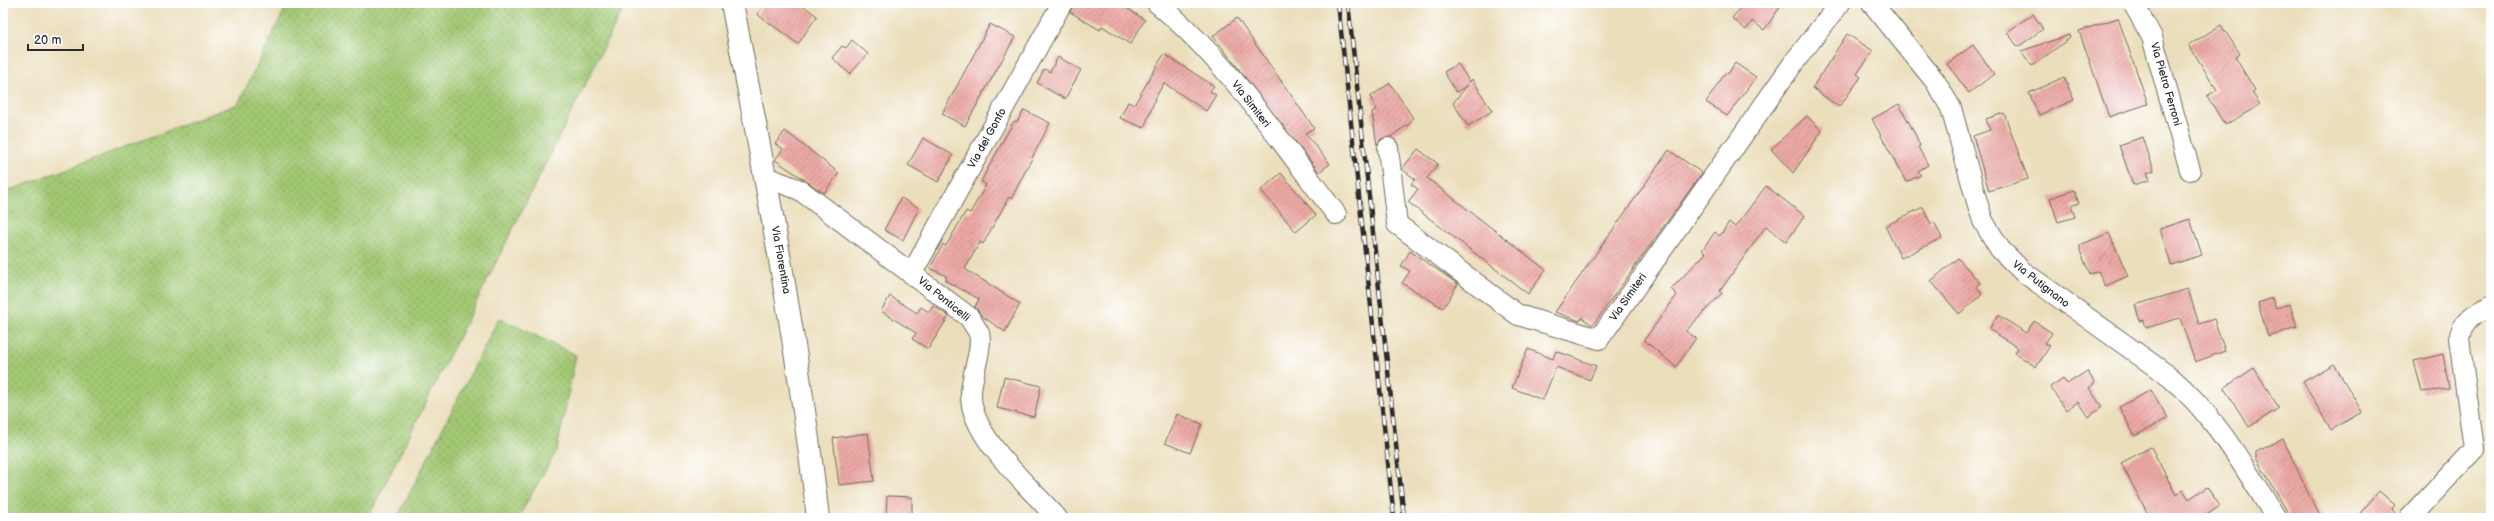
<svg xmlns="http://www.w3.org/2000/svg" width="2494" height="521" viewBox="0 0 2494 521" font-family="'Balsamiq Sans',sans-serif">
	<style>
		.grass { fill: url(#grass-dots); stroke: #667a4f }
		.building { fill: url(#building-hatch) }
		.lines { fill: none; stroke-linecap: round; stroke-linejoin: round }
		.street-casing { stroke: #6e6a5d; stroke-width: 22 }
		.secondary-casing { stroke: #6e6a5d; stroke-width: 24 }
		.street { stroke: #fff; stroke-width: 20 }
		.secondary { stroke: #fff; stroke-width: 22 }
		.rail-casing { stroke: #2b2b2b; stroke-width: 4.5 }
		.rail { stroke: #fff; stroke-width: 3; stroke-dasharray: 9; stroke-linecap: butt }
		.labels { text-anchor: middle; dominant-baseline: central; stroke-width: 3; stroke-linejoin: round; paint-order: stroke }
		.street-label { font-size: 11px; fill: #2b2b2b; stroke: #fff }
	</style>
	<defs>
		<pattern id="grass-dots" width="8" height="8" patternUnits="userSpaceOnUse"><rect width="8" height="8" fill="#a1c873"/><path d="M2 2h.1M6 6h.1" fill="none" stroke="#83a35f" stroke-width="1.8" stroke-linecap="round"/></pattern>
		<pattern id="building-hatch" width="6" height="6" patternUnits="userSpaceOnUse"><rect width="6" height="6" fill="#eca9a5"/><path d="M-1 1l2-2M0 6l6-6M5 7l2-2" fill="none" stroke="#bf8a87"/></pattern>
	</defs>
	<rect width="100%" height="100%" fill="#fff"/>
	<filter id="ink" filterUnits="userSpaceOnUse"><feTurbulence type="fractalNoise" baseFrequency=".025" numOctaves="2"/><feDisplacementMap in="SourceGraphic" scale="8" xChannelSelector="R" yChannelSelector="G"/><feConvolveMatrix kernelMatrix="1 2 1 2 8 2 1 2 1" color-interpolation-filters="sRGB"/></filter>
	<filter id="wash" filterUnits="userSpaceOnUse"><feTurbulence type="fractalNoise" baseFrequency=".012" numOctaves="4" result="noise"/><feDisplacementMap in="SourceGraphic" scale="16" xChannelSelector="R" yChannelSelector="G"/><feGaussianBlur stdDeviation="0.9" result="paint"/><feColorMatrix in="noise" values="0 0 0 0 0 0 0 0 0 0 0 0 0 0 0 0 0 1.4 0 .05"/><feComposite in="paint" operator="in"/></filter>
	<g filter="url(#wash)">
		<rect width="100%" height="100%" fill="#ebdebb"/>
		<path class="grass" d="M288,3H626L368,518H3V193L238,104Z
			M499,318L576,355L557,450L518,518H397Z"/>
		<g id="blocks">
			<path class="building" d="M765,3H799L817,16L798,44L757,14Z
				M1073,3H1119L1145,20L1130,44L1102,26L1100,30L1070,12Z
				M1745,3H1783L1764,30L1752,21L1746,30L1732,18Z
				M2033,14L2043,29L2018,47L2007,32Z
				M1237,18L1314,128L1305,133L1330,164L1319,172L1213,36Z
				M2118,18L2148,104L2109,117L2079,31Z
				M990,24L1015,37L965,126L942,114Z
				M2221,25L2240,54L2235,57L2255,90L2252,92L2260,105L2225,125L2207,96L2217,90L2189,45Z
				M1847,34L1873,51L1857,74L1861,77L1839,107L1812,88Z
				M2069,35L2070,38L2032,66L2021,51Z
				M852,40L868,54L850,74L832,58L842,46L846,48Z
				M1973,45L1994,74L1969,93L1947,64Z
				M1164,54L1214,86L1210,91L1216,95L1206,111L1164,83L1156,97L1144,128L1120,118L1128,102L1134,105Z
				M1058,57L1081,70L1065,99L1037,83L1044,69L1050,72Z
				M1735,63L1756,77L1727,116L1706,102L1726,72L1728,74Z
				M1458,64L1470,82L1472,79L1492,111L1468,126L1453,103L1468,85L1456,92L1444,72Z
				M2064,77L2074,100L2039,115L2029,93Z
				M1390,83L1413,118L1410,120L1412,122L1390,137L1381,139L1377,145L1372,112L1377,109L1370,97Z
				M1899,104L1916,136L1920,146L1918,147L1928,165L1918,171L1921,175L1906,182L1872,119Z
				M1024,110L1050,123L1011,199L1009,197L983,244L980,242L965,269L1020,304L1005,332L982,316L975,307L979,299L946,281V276L930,268L943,244L946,246L966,211L970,213L986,185L981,181L1014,121L1017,122Z
				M2004,113L2028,179L1989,191L1973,136L1990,130L1986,119Z
				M1807,116L1822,131L1793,173L1771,149Z
				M785,131L839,173L824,193L775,160L783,149L775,144Z
				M2143,137L2154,171L2147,173L2150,180L2133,185L2119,145Z
				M923,138L953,155L938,182L908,165Z
				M1418,149L1438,164L1427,178L1546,270L1528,294L1408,202L1418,189L1411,184L1415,179L1402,169Z
				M1669,150L1702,173L1593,325L1582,318L1580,321L1555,312Z
				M1281,173L1316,215L1296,232L1261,190Z
				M1766,186L1805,216L1786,242L1766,226L1720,291L1722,293L1686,331L1696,338L1676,367L1644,340L1677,295L1671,289L1706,253L1702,250L1715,232L1720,236L1729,222L1735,227Z
				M2074,190L2079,203L2071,206L2075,217L2058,222L2050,198Z
				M901,198L919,208L903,240L884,230Z
				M1923,207L1931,224L1934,222L1942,238L1901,258L1885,226Z
				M2190,219L2202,255L2171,265L2160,229Z
				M2109,233L2128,276L2105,286L2098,271L2090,274L2080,251V245Z
				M1410,251L1458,284L1443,308L1402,283L1410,271L1401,266Z
				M1958,258L1980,283L1976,286L1982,294L1959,314L1931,281Z
				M2188,289L2199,324L2214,319L2225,351L2195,362L2180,318L2146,328L2144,320L2140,321L2135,305Z
				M890,296L917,313L921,307L929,312L933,306L949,316L928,349L912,339L916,333L881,311Z
				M2273,298L2276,308L2290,304L2297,327L2268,337L2258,303Z
				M1998,315L2026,333L2034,321L2052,333L2045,343L2050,346L2036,367L2015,353L2018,348L1989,329Z
				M1528,349L1553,359L1556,351L1596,366L1590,380L1556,367L1543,400L1512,388Z
				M2443,354L2449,389L2422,392L2414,361Z
				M2334,364L2362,412L2331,430L2303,382Z
				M2254,368L2279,408L2249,427L2224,388Z
				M2087,371L2095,383L2089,388L2102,407L2088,417L2078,402L2066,410L2050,387L2063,378L2067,384Z
				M1004,377L1041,386L1034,417L997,408Z
				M2151,390L2168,418L2135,436L2119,407Z
				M1177,414L1202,424L1190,453L1165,443Z
				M868,433L874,481L839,485L833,438Z
				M2283,439L2308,493L2321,518H2291L2256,458V452Z
				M2151,447L2176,495L2183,490L2189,499L2207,487L2220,506L2202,518H2150L2121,463Z
				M2379,491L2395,505L2392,509L2399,518H2356Z
				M887,496L912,497V517L886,516Z"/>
		</g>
	</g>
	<g filter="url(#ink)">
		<use href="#blocks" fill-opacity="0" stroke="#6e6a5d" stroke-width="1"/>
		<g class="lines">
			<defs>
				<path id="street" d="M1157,3C1228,62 1280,141 1336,214
					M1872,3L1935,81L1951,108L1977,202L1983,221L2000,249L2022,271L2170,377C2215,415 2245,468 2276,518
					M2133,3L2152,37L2190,170
					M1388,148L1397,224L1518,315L1599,339L1795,61L1840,3
					M766,177L800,190L969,317L979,333L980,340C980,359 970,378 971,397C972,438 1031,488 1057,518
					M912,273L1062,3
					M2410,518L2474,449L2459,338C2463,320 2475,313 2491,306"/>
				<path id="secondary" d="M732,3C765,174 798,345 818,518"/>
			</defs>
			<use href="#street" class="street-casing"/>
			<use href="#secondary" class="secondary-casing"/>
			<use href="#street" class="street"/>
			<use href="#secondary" class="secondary"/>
			<defs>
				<path id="rail" d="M1338,3L1394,518
					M1348,3L1404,518"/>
			</defs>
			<use href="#rail" class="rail-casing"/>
			<use href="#rail" class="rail"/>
		</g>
	</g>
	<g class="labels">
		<g class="street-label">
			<text transform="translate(2166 84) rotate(74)">Via Pietro Ferroni</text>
			<text transform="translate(1251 104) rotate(52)">Via Simiteri</text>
			<text transform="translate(987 138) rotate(-61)">Via del Gonfo</text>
			<text transform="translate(781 260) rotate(80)">Via Fiorentina</text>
			<text transform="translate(2041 284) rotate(38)">Via Putignano</text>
			<text transform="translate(1628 297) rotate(-55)">Via Simiteri</text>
			<text transform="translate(944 299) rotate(39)">Via Ponticelli</text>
		</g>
	</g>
	<rect width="2494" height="521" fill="none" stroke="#fff" stroke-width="16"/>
	<path d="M28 44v6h55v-6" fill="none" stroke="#2b2b2b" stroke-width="2"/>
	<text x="34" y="44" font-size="12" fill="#2b2b2b" stroke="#ffffff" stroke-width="3" paint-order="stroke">20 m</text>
</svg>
